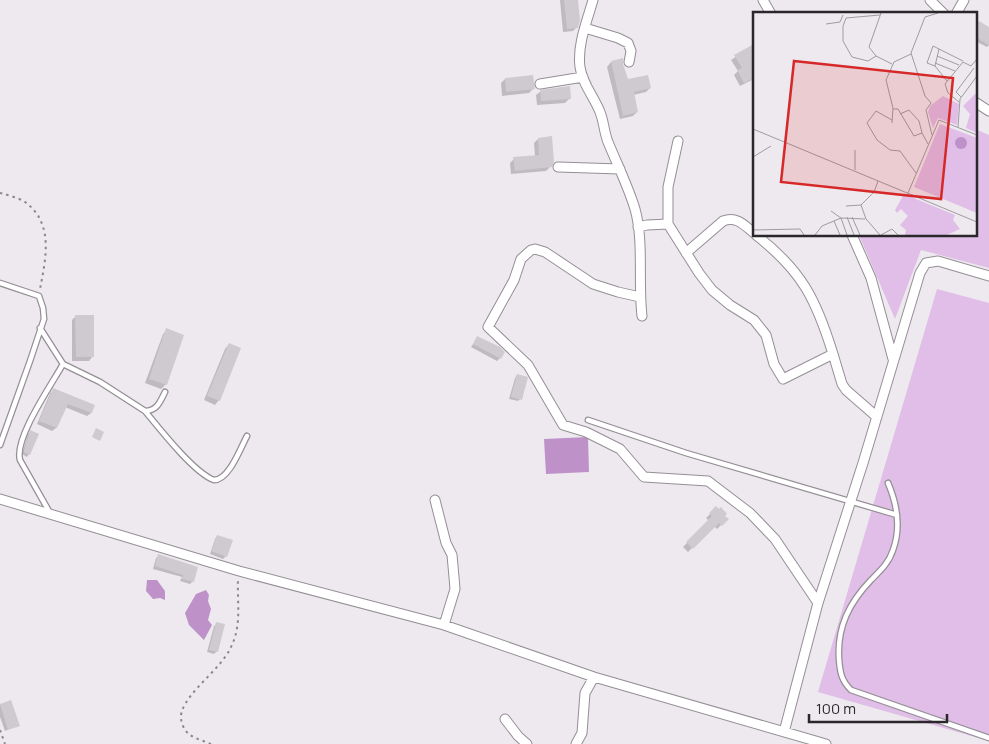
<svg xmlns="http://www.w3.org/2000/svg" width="989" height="744" viewBox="0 0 989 744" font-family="Manrope,sans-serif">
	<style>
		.green { fill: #e0bee7 }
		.water { fill: #be92c8 }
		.shadow { fill: #0003 }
		.building { fill: #cfcad0 }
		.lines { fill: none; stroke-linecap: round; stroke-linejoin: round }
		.service-casing { stroke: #948f95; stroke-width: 7 }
		.minor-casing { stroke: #948f95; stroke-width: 11 }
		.path { stroke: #8b878b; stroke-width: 2; stroke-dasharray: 2.5 4; stroke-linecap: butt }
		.service { stroke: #fff; stroke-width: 4.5 }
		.minor { stroke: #fff; stroke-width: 9 }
		.inset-road { fill: none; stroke: #9f9ba0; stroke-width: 1 }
		.view { fill: #d62828; fill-opacity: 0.15; stroke: #d62828; stroke-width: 2.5 }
		.inset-edge { fill: none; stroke: #292729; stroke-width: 2.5 }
	</style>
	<rect width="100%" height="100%" fill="#eee9ef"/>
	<path class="green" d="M975,129L989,135V268L921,250L895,319L859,235H975Z
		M937,289L989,303V741L818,692Z"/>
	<path class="water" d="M588,437L589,472L546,474L544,439Z
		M147,580H157L165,591V600L160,598L153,599L146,591Z
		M206,590L209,595L208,601L211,609L208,620L212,625L204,640L189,625L185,613L196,594Z"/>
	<path class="shadow" d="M560,0H577V27L573,31L563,32Z
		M975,27L989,28V45L987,47L975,41Z
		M754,45V85L752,80L740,86L734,75L738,71L731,60Z
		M611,62L622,64L628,81L650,88L646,92L633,95L637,112L633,116L620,119L607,67Z
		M505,79L533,89L529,93L502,96L501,83Z
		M541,91L569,99L565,103L537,105L536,95Z
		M538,139L551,166L546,171L511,174L510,163L514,159L535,157L534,143Z
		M76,316L93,356L89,361H72V320Z
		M167,330L166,384L161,389L145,383L163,334Z
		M478,337L500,358L497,361L471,347Z
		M229,344L219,400L215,405L204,400L225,349Z
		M517,375L520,399L518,401L509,399L515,378Z
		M54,390L94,405L91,413L87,416L65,407L56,428L52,431L37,424L50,393Z
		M31,432L29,454L27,457L22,454L28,434Z
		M716,508L727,519L717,529L714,526L688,552L683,547L709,521L706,518Z
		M217,536L226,556L223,559L210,554L215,539Z
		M159,556L193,581L190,584L180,581L182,577L153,569L156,558Z
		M217,624V651L214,654L207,652L214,626Z
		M10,702L18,725L5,731L0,717V705Z"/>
	<path class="building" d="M564,0H578L580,20L578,28L567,29Z
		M979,21L989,27V45L975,37V27Z
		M754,44V78L744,83L737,70L742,68L734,55Z
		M623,58V64L628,79L648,75L651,88L634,92L638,112L623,116L611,61Z
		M533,75L535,89L506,92L505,78Z
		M570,86L571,99L541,101L540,90Z
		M552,136L554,162L552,167L515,171L513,157L539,155L538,138Z
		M75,315H94V357H76Z
		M166,328L184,335L167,385L149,379Z
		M477,336L500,347L505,352L501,359L473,344Z
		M229,343L241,348L220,401L207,396Z
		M517,374L528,377L522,400L511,397Z
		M53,388L95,405L92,413L68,404L57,428L39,421Z
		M96,428L104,432L100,441L92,437Z
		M30,430L39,434L30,455L24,452V451Z
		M716,506L719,509L721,507L727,514L725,516L729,519L722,526L719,523L693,549L686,542L712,516L709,513Z
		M217,535L233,540L227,557L211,551Z
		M158,554L198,567L194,582L182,579L183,575L155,566Z
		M216,622L225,624L218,652L209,650Z
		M11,700L20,726L8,730L0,704Z"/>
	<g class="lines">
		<defs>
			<path id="service" d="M0,283L39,296L43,308L44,319L30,361L0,445
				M40,328L63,364
				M145,411C159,428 194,473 214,480C229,480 240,449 247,436
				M588,420L686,453L897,515
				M888,483C897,504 901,528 893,550C889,563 880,571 871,580C849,603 837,627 839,659C840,672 841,680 851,690L989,738
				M50,513L20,460C14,438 52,384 63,364L100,382L145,411C157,411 160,402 165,392"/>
			<path id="minor" d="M593,0C587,21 577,45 580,67C582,83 594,97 600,112C604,122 604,132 608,142C617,164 628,186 635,209C644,241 638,282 642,316
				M763,0L771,14
				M930,0L944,14
				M956,14L964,0
				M585,28L618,38L628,43L631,51L629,62
				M540,84L583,77
				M975,102L989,111
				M558,167L620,169
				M668,224V187L678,141
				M638,227L647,225L668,224L699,273L712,290L730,305L754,320L766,335L774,364L783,379L833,354L842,384L846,390L877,417
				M756,235C802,271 816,299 833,354
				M852,235L871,278L893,359
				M686,253L723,221C737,216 744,225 754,233
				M640,297L618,292L593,284L545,252L535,249L531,250L521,259L514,280L488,327L528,365L563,425L586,432L620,449L644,477L708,481L750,513L775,539L818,603
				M0,499L239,571L444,625L594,677L826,744
				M435,500L446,543L452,555L454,577L455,589L444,625
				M505,719L518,736L527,744
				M784,732L818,603L863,463L920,273L926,263L938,261L989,276
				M576,744L582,733L585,693L594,677"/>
		</defs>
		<use href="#service" class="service-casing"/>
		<use href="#minor" class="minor-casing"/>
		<path class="path" d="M0,193C8,195 19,198 25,202C54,223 46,258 40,289
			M0,730L5,744
			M211,744C204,741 196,739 190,735C183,730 179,719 182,711C189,690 221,669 231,647C242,625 237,602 238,579"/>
		<use href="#service" class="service"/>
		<use href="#minor" class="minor"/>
	</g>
	<g transform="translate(753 12)">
		<rect width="224" height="224" fill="#eee9ef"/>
		<path d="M224,80V121L213,116L217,102L210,94ZM190,84L206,92L204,113L185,106L180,116L175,100L177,94ZM187,112L224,126V201L161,175ZM151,182L202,203L200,208L207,217L194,223H152L153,218L147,213L155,204L148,197L144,201L142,198Z" fill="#e0bee7"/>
		<path d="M202 131a6 6 0 1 1 12 0a6 6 0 1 1-12 0Z" fill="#be92c8"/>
		<path class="inset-road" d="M128,1L116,35L123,44L139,52M73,12L87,10L90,3M186,37L182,54L194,69M123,44L115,49L99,45L90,29V14L93,6L127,3M184,44L206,53M182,51L202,59M182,54L174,51L180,34L210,49M208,85L203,80L221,56M206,90L195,81L192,72L210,50L218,54L224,47M140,97H145L161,124L169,121L175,132M147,102L156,98L166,109L169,121M139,108L123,99L114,111L124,128L137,138L147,139L163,161M139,111L140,96L133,68L141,50L158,42M205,115L207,87L224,64M0,117L224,210M179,123L173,98L178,91L172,84L158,41L172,5L185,1M0,145L18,134M102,158V138M125,169L121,180L108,193L113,207L127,223M155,181L186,108L224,123M93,194L108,193M78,199L88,206L94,223M94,205L101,223M99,205L107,223M81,209L87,223M0,218L47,217L51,223M62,223L69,214L88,206L112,207M128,223L139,217L145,223"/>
		<path class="view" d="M41,49L200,66L188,187L28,170Z"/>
		<rect width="224" height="224" class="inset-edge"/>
	</g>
	<path d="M809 714v8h138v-8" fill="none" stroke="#292729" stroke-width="2.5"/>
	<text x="816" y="714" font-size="15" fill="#292729" stroke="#eee9ef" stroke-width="4" paint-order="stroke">100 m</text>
</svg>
